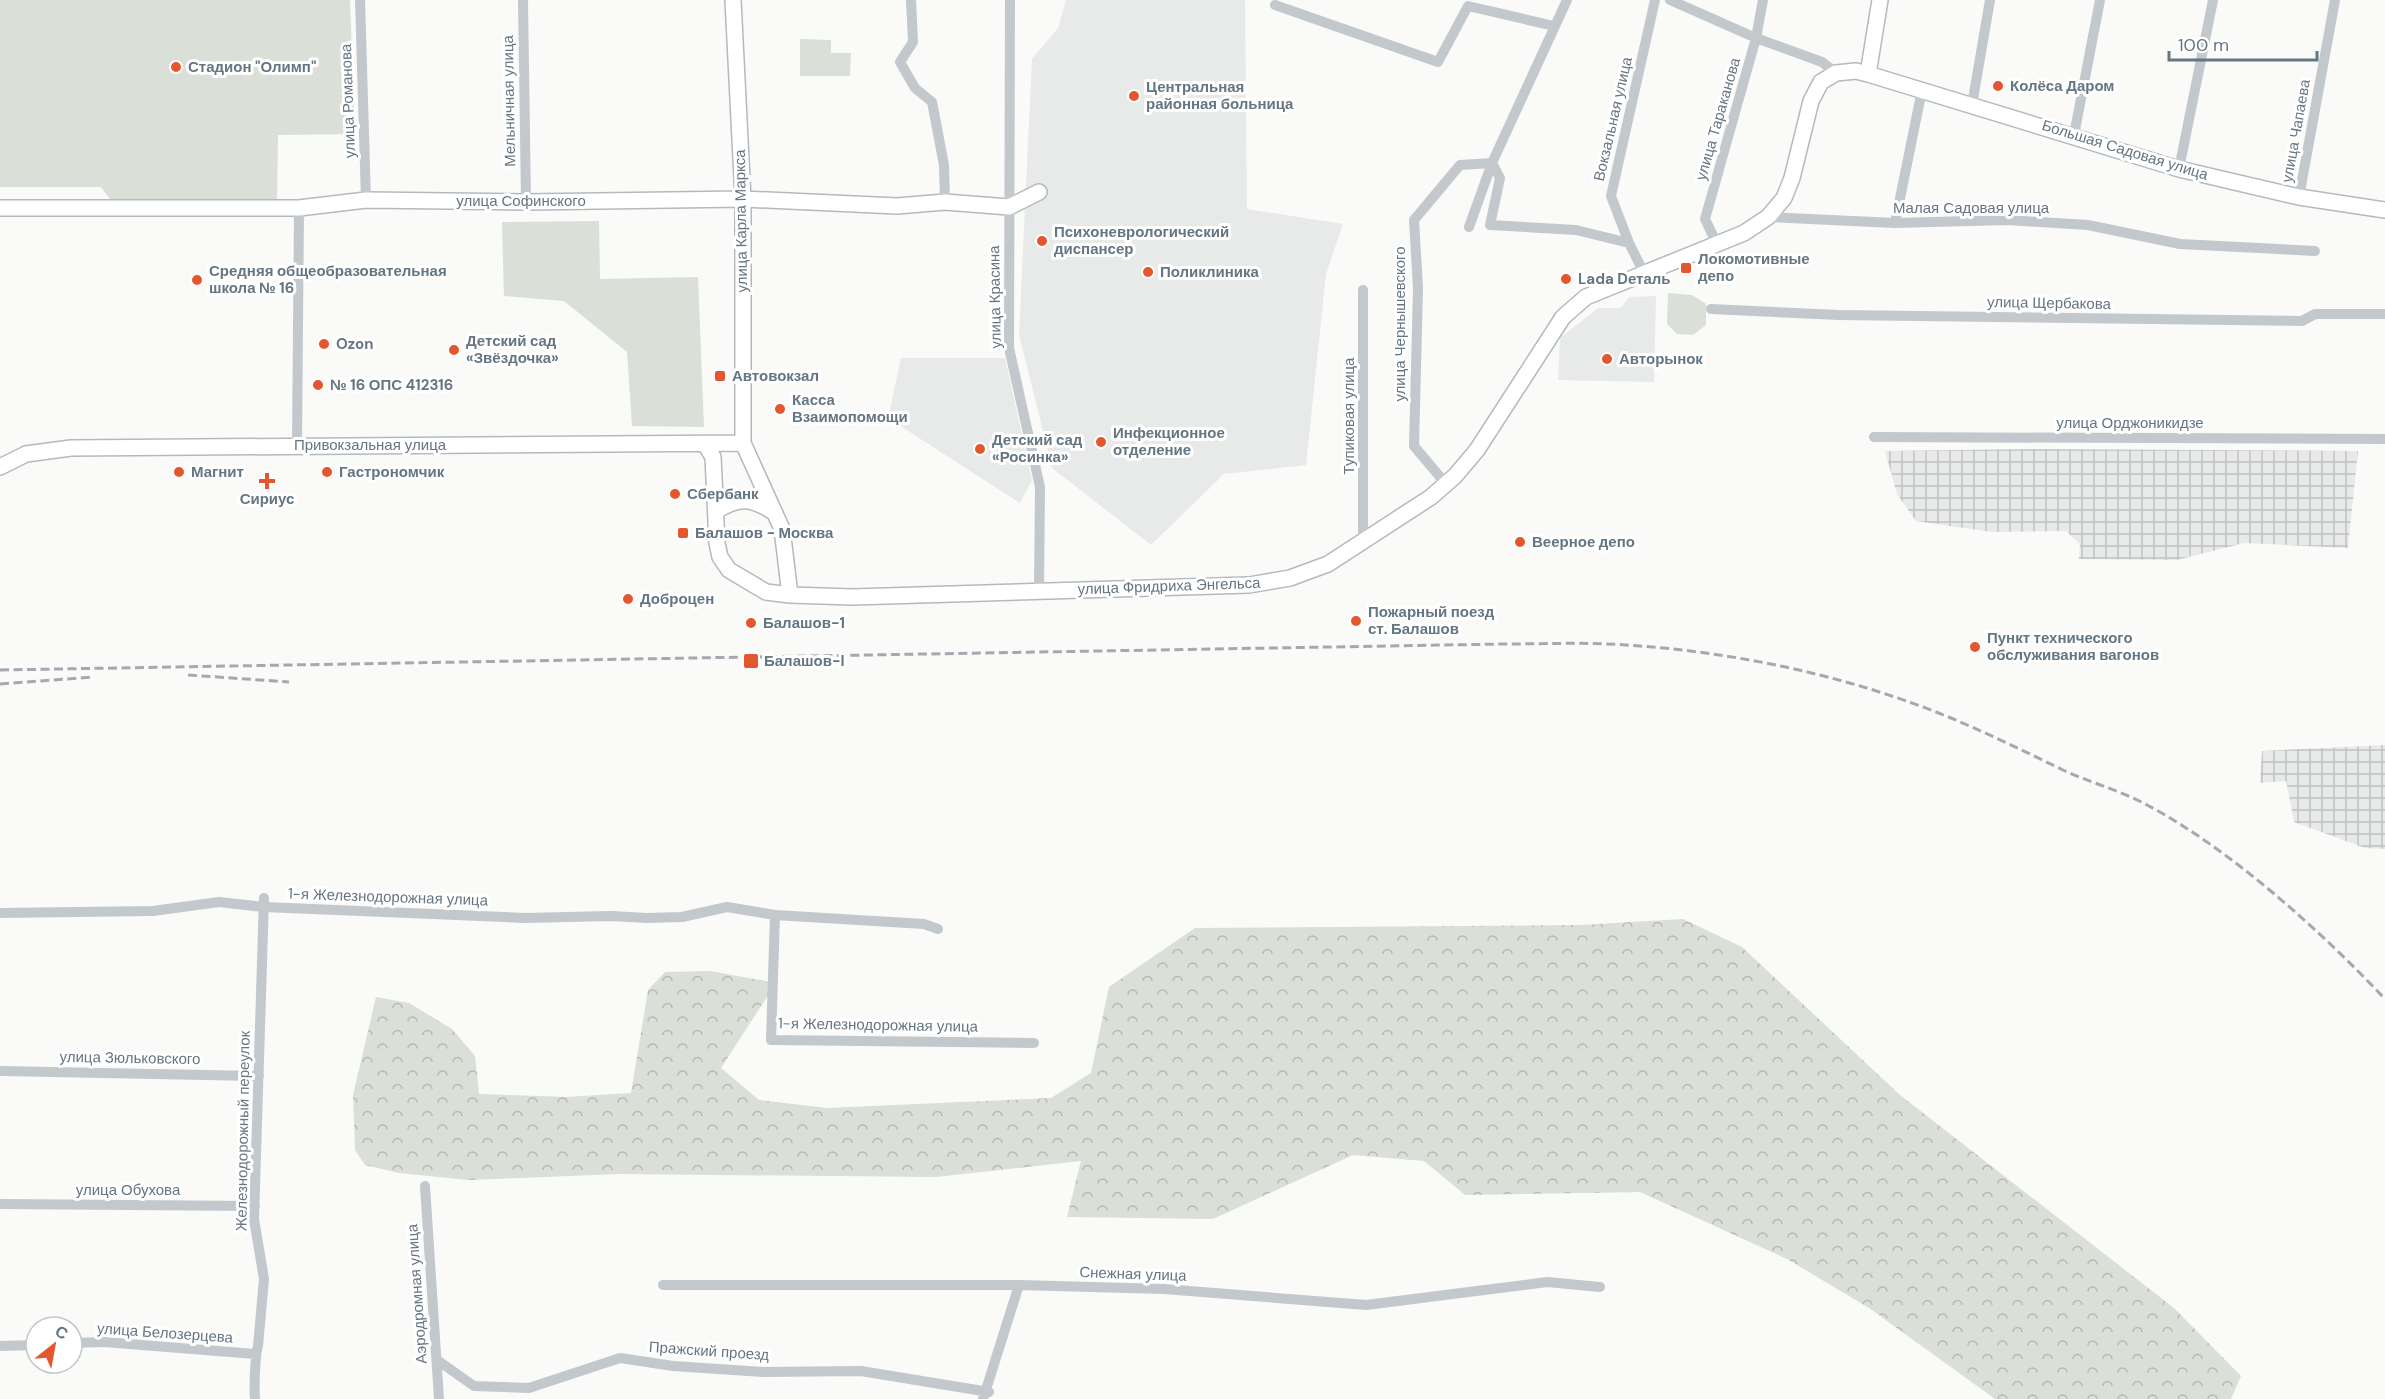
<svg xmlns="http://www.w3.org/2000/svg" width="2385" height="1399" viewBox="0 0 2385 1399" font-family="'DM Sans',sans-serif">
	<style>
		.built { fill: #e8e9e9 }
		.industrial { fill: url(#industrial-grid) }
		.green { fill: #dadfd7 }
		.forest { fill: url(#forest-crowns) }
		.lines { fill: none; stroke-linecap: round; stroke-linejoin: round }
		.secondary-casing { stroke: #b3babf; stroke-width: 18 }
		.street { stroke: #c3c8cc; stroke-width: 10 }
		.secondary { stroke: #fff; stroke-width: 15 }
		.rail { stroke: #a2aab0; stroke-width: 3; stroke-dasharray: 9 4.5; stroke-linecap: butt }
		.poi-dot { fill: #e4572e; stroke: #fff; stroke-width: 2 }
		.labels { text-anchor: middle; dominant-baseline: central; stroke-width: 6; stroke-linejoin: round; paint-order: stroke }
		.poi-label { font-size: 15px; font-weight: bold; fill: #657683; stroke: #fff; text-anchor: start }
		.street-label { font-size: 15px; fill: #657683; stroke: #fff }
	</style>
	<defs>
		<pattern id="industrial-grid" width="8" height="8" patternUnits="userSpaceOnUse" patternTransform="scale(1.5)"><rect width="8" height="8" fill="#e8e9e9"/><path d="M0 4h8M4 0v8" fill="none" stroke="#c0c1c2"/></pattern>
		<pattern id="forest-crowns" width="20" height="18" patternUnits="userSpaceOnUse" patternTransform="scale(1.5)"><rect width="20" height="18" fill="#dadfd7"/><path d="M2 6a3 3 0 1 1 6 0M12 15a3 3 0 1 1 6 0" fill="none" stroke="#b4b9b4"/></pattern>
	</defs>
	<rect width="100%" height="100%" fill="#fafaf8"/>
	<path class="built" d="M1066,0H1245L1247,209L1343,224L1326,274L1306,465L1224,474L1151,545L1052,468L1019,334L1032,59L1058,28Z
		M1656,296L1654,382L1558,380L1560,338L1598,308H1621L1629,297Z
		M901,358H1005L1032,480L1020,503L888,418Z"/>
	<path class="industrial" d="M2034,449L2358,451L2348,548L2244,543L2177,560L2079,559L2080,544L2066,531L1991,532L1916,521L1897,494L1885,451Z
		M2385,745V849L2365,848L2294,822L2286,781L2260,783L2262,751Z"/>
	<path class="green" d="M0,0H350L355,134L278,135L277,199H110L101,187H0Z
		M800,39L831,40V53H851L850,76H800Z
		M599,221L600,279L698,277L704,427L632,426L627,352L564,301L504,296L502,222Z
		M1668,293L1692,295L1706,304V325L1693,335L1677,334L1667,324Z"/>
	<path class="forest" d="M1683,919L1742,947L1900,1095L2174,1308L2241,1376L2231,1399H1995L1869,1308L1787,1259L1640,1192L1465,1195L1424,1161L1353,1155L1213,1219L1067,1217L1081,1161L936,1177L618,1174L468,1180L399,1173L365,1165L355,1150L353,1095L376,997L409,1003L452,1029L475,1056L479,1094L566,1097L631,1093L648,990L665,972L710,971L776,983L721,1068L759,1100L827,1108L1051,1098L1091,1073L1109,987L1195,928L1580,925Z"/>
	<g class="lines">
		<defs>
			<path id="secondary" d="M733,0L743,199V443L782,529L790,595
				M1868,74L1880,0
				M0,208H299L366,200L526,202L743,199L897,206L945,202L1009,207L1039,192
				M705,444L713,457L717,543L720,557L729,570L766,592L790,595L853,597L1249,585L1290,578L1328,564L1431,497L1455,476L1477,450L1563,317L1586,297L1744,233L1768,217L1784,198L1792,178L1811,101L1821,82L1836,73L1856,71L1868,74L2179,169L2299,197L2385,210
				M0,467L26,454L71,448L743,443
				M716,511C740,496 752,498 775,513"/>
		</defs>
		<use href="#secondary" class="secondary-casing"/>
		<path class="street" d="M360,0L366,200
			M523,0L526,202
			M911,0L913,42L900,62L915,88L932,102L944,165L945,202
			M1010,0L1009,348L1040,487L1039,591
			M1670,0L1756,38L1822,62L1836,73
			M1275,5L1438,62L1468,6L1554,26
			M1972,105L1990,0
			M2074,135L2100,0
			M1492,163L1500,178L1490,225L1576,230L1629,243L1644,273
			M2179,169L2213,0
			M2299,197L2335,0
			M1768,217L1895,223L2007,220L2088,225L2180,244L2315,251
			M1895,223L1922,90
			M1469,227L1492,163L1567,0
			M1629,243L1611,196L1655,0
			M1717,244L1705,219L1756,38L1763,0
			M1363,290V542
			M1711,309L1839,315L2302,321L2315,314H2385
			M1874,437L2385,439
			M297,445L299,208
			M1446,484L1414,446L1418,288L1414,220L1460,165L1492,163
			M0,913L153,911L219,902L264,907L525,918L611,916L647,918L682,917L727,907L775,915L924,924L938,929
			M775,915L771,1040L1034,1043
			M0,1071L259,1076
			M425,1186L439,1399
			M0,1204L255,1206
			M663,1285H1019L1164,1289L1366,1305L1547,1282L1600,1287
			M72,1343L104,1342L255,1354
			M0,1346L36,1345
			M437,1360L474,1386L529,1388L620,1358L673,1366L763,1372L861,1371L989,1392
			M255,1399C254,1388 255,1355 258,1346L264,1279L254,1219L264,898
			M983,1399L1019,1285"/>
		<use href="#secondary" class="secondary"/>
		<path class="rail" d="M0,670L1503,644C1544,644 1585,642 1626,645C1736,652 1849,676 1951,718C1989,734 2026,752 2063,770C2091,783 2122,791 2149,806C2231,850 2321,931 2385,999
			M188,675L289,682
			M0,684L93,677"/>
	</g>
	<g class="poi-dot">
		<circle cx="176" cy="67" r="6"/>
		<circle cx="1998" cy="86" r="6"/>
		<circle cx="1134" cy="96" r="6"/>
		<circle cx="1042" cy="241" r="6"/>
		<rect x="1680" y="262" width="12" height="12" rx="3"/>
		<circle cx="1148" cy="272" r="6"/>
		<circle cx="1566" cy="279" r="6"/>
		<circle cx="197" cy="280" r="6"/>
		<circle cx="324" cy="344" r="6"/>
		<circle cx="454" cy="350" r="6"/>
		<circle cx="1607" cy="359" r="6"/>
		<rect x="714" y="370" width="12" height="12" rx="3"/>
		<circle cx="318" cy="385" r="6"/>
		<circle cx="780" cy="409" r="6"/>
		<circle cx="1101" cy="442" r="6"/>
		<circle cx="980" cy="449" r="6"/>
		<circle cx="179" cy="472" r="6"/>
		<circle cx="327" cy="472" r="6"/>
		<path d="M264 472h6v6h6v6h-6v6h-6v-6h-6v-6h6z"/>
		<circle cx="675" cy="494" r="6"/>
		<rect x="677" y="527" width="12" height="12" rx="3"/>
		<circle cx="1520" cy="542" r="6"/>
		<circle cx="628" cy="599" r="6"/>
		<circle cx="1356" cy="621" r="6"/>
		<circle cx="751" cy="623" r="6"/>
		<circle cx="1975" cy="647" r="6"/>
		<rect x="743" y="653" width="16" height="16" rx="3"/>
	</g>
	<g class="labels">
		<g class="poi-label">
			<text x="188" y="67">Стадион "Олимп"</text>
			<text x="2010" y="86">Колёса Даром</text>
			<text x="1146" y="87">Центральная<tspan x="1146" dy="17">районная больница</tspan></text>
			<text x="1054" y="232">Психоневрологический<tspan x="1054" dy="17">диспансер</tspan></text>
			<text x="1698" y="259">Локомотивные<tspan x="1698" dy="17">депо</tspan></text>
			<text x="209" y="271">Средняя общеобразовательная<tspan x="209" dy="17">школа № 16</tspan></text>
			<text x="1160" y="272">Поликлиника</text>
			<text x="1578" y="279">Lada Dеталь</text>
			<text x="466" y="341">Детский сад<tspan x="466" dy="17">«Звёздочка»</tspan></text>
			<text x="336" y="344">Ozon</text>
			<text x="1619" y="359">Авторынок</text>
			<text x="732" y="376">Автовокзал</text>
			<text x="330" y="385">№ 16 ОПС 412316</text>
			<text x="792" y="400">Касса<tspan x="792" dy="17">Взаимопомощи</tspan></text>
			<text x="1113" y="433">Инфекционное<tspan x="1113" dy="17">отделение</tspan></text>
			<text x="992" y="440">Детский сад<tspan x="992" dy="17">«Росинка»</tspan></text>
			<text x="191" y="472">Магнит</text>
			<text x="339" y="472">Гастрономчик</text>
			<text x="687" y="494">Сбербанк</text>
			<text x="267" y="499" text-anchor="middle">Сириус</text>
			<text x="695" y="533">Балашов - Москва</text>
			<text x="1532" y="542">Веерное депо</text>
			<text x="640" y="599">Доброцен</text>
			<text x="1368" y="612">Пожарный поезд<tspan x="1368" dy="17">ст. Балашов</tspan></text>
			<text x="763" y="623">Балашов-1</text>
			<text x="1987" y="638">Пункт технического<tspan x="1987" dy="17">обслуживания вагонов</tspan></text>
			<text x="764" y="661">Балашов-I</text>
		</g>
		<g class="street-label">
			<text transform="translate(348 101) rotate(-92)">улица Романова</text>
			<text transform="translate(509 101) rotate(-91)">Мельничная улица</text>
			<text transform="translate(1613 119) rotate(-77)">Вокзальная улица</text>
			<text transform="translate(1718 119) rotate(-74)">улица Тараканова</text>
			<text transform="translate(2296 131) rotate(-80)">улица Чапаева</text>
			<text transform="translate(2125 150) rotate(17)">Большая Садовая улица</text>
			<text x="521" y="201">улица Софинского</text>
			<text x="1971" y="208">Малая Садовая улица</text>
			<text transform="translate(741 221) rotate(-91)">улица Карла Маркса</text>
			<text transform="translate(995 297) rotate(-91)">улица Красина</text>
			<text transform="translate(2049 303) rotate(1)">улица Щербакова</text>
			<text transform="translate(1400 324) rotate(-90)">улица Чернышевского</text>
			<text transform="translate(1349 416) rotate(-90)">Тупиковая улица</text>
			<text x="2130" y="423">улица Орджоникидзе</text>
			<text x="370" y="445">Привокзальная улица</text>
			<text transform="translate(1169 586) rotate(-2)">улица Фридриха Энгельса</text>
			<text transform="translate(388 897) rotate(2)">1-я Железнодорожная улица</text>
			<text transform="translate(878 1025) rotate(1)">1-я Железнодорожная улица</text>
			<text transform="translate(130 1058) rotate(1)">улица Зюльковского</text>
			<text transform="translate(243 1131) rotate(-89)">Железнодорожный переулок</text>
			<text x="128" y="1190">улица Обухова</text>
			<text transform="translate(1133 1274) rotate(2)">Снежная улица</text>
			<text transform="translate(417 1294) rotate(-94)">Аэродромная улица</text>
			<text transform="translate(165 1333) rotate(4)">улица Белозерцева</text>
			<text transform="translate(709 1351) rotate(4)">Пражский проезд</text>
		</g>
	</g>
	<g transform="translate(54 1345) rotate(31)"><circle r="28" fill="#ffffff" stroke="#c1c8cd" stroke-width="1.5"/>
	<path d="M0-4.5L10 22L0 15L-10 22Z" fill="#e4572e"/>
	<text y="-9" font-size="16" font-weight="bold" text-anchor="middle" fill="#657683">С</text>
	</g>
	<path d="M2169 51v9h148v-9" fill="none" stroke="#657683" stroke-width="3"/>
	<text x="2178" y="51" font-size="18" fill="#657683" stroke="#ffffff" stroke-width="4.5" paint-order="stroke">100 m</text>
</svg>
